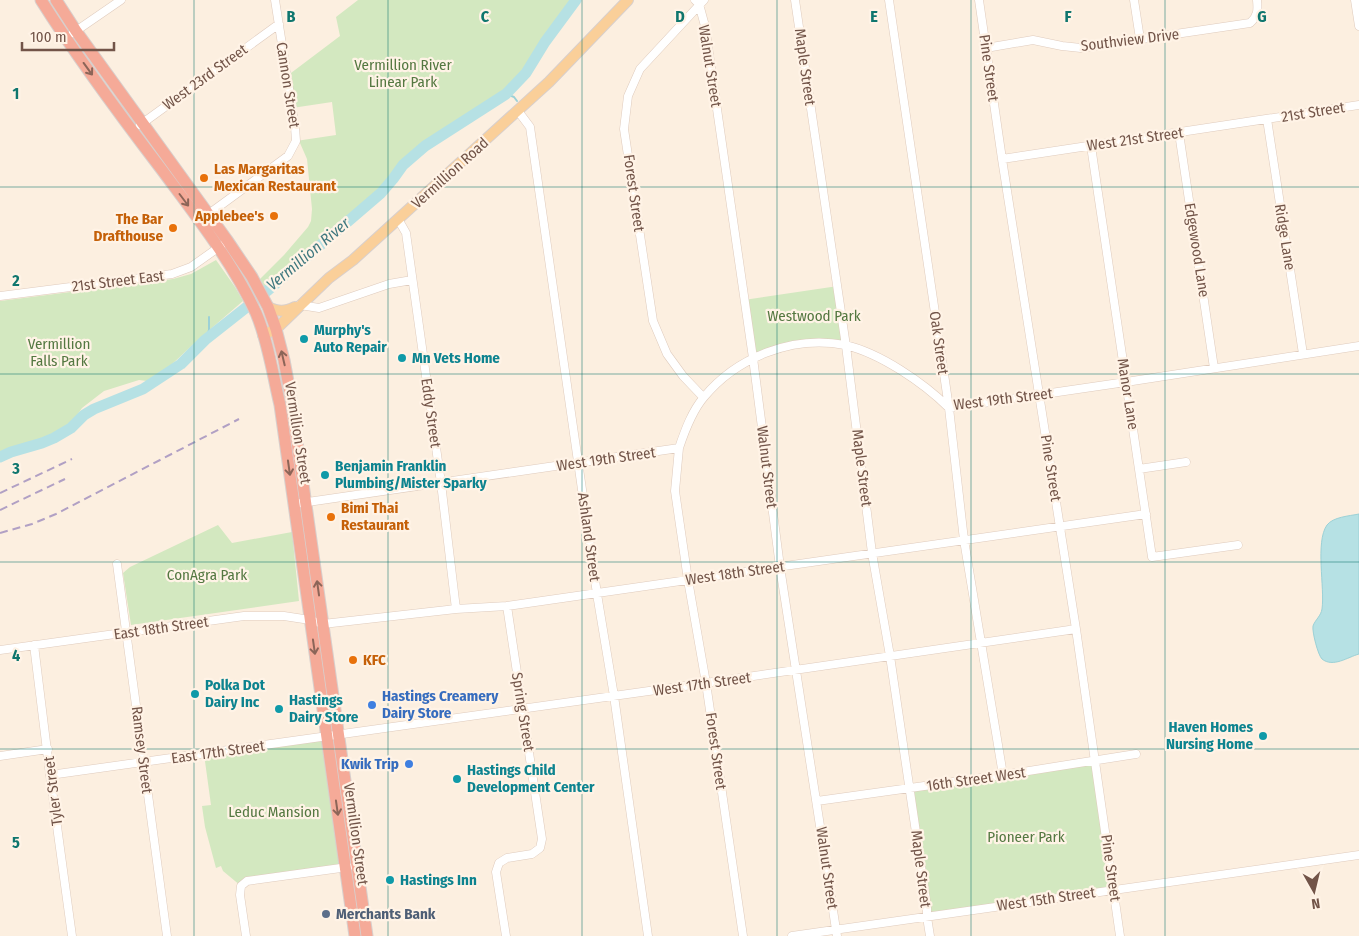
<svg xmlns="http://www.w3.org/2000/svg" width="1359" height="936" viewBox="0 0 1359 936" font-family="'Fira Sans Condensed',sans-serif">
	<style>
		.green { fill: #d3e8c0 }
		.water { fill: #b6e1e4; stroke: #9cd1d6 }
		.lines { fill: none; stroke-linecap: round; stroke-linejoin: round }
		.stream { stroke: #9cd1d6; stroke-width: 2 }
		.river { stroke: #b6e1e4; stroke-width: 11 }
		.minor-casing { stroke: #dfcbbd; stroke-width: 9 }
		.major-casing { stroke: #d8cfcc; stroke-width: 12 }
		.highway-casing { stroke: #d8cfcc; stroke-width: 13 }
		.minor { stroke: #fff; stroke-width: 8 }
		.major { stroke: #facf99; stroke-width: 10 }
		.highway { stroke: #f5aa98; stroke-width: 11 }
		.rail { stroke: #b1a0c4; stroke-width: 2; stroke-dasharray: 8 5; stroke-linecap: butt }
		.oneway { stroke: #8c6558 }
		.grid { fill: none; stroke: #0f766e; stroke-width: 1; stroke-opacity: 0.55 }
		.food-dot { fill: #e8710a; stroke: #fff3e6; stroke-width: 2 }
		.culture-dot { fill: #0f9aa8; stroke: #fff3e6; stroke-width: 2 }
		.shop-dot { fill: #3f7fe0; stroke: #fff3e6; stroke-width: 2 }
		.service-dot { fill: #5c6f8a; stroke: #fff3e6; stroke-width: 2 }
		.labels { text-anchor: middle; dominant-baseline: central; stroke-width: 4.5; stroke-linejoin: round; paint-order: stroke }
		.street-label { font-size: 15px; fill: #725448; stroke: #fff3e6 }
		.park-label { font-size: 15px; fill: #547841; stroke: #fff3e6 }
		.food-label { font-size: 15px; font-weight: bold; fill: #c56008; stroke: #fff3e6; text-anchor: start }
		.culture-label { font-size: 15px; font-weight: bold; fill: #0d838f; stroke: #fff3e6; text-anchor: start }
		.shop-label { font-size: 15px; font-weight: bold; fill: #366cbe; stroke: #fff3e6; text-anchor: start }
		.service-label { font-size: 15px; font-weight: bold; fill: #4e5e75; stroke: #fff3e6; text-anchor: start }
		.water-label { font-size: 16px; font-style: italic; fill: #3f787f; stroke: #fff3e6 }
		.grid-label { font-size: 16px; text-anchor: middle; font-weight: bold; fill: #0f766e; stroke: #fff3e6; stroke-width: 4.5; stroke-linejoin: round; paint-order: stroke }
	</style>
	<rect width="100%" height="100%" fill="#fcefe0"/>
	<path class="green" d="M358,0H576L545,42L526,73L506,94L425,146L403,165L393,179L381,193L267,291L260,279L284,255L308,227L311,221L312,209L307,159L300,143L296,141L336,135L332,102L292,108L287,76L340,36L336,17Z
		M216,260L235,287L243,301L199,339L170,366L147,381L139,380L104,391L82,408L71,424L56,435L6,451L0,454V301L173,279L191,274Z
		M838,286L846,346L813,343L753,358L744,300Z
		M218,525L232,543L292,532L299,601L131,625L123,573L130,567Z
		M327,737L346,868L247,881L241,886L223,871L221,866L216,868L205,827L202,806L211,805L204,754Z
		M1095,760L1114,889L927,917L910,788Z"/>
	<path class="water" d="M1359,514V654C1348,657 1333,668 1322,659C1318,655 1312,632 1313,626C1315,620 1321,616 1322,609C1325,588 1315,542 1327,525C1333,517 1349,516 1359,514Z"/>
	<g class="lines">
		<path class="stream" d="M506,94L514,97L517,101
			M205,340L209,330V317"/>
		<path class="river" d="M0,457L11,452L42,443L54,438L71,428L84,415L94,409L143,389L181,364L205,340L267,291L381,193L393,179L403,165L425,146L506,94L526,73L545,42L576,0"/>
		<defs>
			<path id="minor" d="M695,0L699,4L705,26L753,358L780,567L837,936
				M795,0L846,346L872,553L890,656L927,907V917L930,936
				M889,0L949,408L964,540L1003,775
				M979,0L1002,159L1076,629L1120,936
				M1134,0L1140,39
				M1355,0L1359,26
				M73,33L121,0
				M986,48L1033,40L1062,46L1081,48L1250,23C1258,16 1258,10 1257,0
				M518,111L530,127L597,594L614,696L648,936
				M1267,119L1303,354
				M140,125L279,24
				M1179,133L1214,368
				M1091,146L1152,557L1238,545
				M1002,159L1359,105
				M206,216L288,156L296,141L295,127L275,0
				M398,219L406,233L441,483L456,609
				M0,296L172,274L191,267L222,245
				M300,305L319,308L389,284L412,280
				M703,397L683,376L667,354L653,321L624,129L628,96L640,69L704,0
				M679,448L675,491L688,580L706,683L743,936
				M1139,469L1186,462
				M294,504L679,448C685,430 692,411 704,397C737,357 793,335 845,345C880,353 924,383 949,408L1126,382L1359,346
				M117,564L167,936
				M34,645L50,775L72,936
				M0,650L244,616H284L310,620L323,624L456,609L507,606L1146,514
				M0,756L48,749
				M50,775L706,683L1076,629
				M817,801L1003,775L1136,754
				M246,936L240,895L241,886L247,881L348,867
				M506,936L496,872L499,863L507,858L532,854L540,848L542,839L507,606
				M792,936L1359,855"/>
			<path id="major" d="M268,307C279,312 284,312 295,307
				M263,335L276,329L329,278L353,260L549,82L628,0"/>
			<path id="highway" d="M41,0C78,59 120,115 162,170C196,216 232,261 256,313C268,341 273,376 280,405L355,936
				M56,0L76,31L227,240L252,277L268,307L276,329L284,360L290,392L367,936"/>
		</defs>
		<use href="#minor" class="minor-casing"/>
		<use href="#major" class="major-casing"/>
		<use href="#highway" class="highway-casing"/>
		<use href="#minor" class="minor"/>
		<use href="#major" class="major"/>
		<use href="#highway" class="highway"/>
		<path class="rail" d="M0,493L72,459
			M0,510L65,479
			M0,533L32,524L56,514L239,419"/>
	</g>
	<defs><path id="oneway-shaft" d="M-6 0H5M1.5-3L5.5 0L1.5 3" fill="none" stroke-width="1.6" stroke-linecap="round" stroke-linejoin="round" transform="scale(1.25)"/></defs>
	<g class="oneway">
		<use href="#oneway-shaft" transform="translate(88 69) rotate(54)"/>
		<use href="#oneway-shaft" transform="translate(184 200) rotate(53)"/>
		<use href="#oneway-shaft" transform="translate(283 358) rotate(-103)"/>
		<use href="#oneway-shaft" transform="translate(289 468) rotate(82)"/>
		<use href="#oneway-shaft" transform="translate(318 588) rotate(-98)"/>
		<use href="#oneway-shaft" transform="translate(314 647) rotate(82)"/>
		<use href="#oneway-shaft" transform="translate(337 808) rotate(82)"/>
	</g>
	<path class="grid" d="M194,0V936M388,0V936M582,0V936M777,0V936M971,0V936M1165,0V936M0,187H1359M0,374H1359M0,562H1359M0,749H1359"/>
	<g class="food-dot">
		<circle cx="204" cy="178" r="5"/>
		<circle cx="274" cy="216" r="5"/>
		<circle cx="173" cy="228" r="5"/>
		<circle cx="331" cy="517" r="5"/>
		<circle cx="353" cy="660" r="5"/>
	</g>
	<g class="culture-dot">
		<circle cx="304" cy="339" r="5"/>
		<circle cx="402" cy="358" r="5"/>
		<circle cx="325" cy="475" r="5"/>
		<circle cx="195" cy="694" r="5"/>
		<circle cx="279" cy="709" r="5"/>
		<circle cx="1263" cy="736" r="5"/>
		<circle cx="457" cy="779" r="5"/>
		<circle cx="390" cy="880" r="5"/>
	</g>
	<g class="shop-dot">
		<circle cx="372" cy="705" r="5"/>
		<circle cx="409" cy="764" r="5"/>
	</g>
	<circle class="service-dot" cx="326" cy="914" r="5"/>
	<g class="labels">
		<g class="street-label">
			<text transform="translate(1130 40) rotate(-7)">Southview Drive</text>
			<text transform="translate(710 66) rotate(81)">Walnut Street</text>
			<text transform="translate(805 67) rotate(82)">Maple Street</text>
			<text transform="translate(989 68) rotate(82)">Pine Street</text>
			<text transform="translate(205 77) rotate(-36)">West 23rd Street</text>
			<text transform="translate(288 85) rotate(81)">Cannon Street</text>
			<text transform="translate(1313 112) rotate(-9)">21st Street</text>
			<text transform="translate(1135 139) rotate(-8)">West 21st Street</text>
			<text transform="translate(450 173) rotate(-42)">Vermillion Road</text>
			<text transform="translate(634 193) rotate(82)">Forest Street</text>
			<text transform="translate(1285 237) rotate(81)">Ridge Lane</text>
			<text transform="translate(1197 250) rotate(81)">Edgewood Lane</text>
			<text transform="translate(118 281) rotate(-7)">21st Street East</text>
			<text transform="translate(939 343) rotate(82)">Oak Street</text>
			<text transform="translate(1128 394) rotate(81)">Manor Lane</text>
			<text transform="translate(1003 399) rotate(-7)">West 19th Street</text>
			<text transform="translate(431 413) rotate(82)">Eddy Street</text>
			<text transform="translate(298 433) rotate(81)">Vermillion Street</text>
			<text transform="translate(606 459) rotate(-8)">West 19th Street</text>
			<text transform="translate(767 467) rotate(83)">Walnut Street</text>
			<text transform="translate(862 468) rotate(83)">Maple Street</text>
			<text transform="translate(1051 468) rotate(81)">Pine Street</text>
			<text transform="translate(589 537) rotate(82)">Ashland Street</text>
			<text transform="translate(735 573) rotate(-8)">West 18th Street</text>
			<text transform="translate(161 628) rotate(-8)">East 18th Street</text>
			<text transform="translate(702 684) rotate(-8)">West 17th Street</text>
			<text transform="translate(523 712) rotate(81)">Spring Street</text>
			<text transform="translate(142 750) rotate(83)">Ramsey Street</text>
			<text transform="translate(716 751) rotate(82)">Forest Street</text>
			<text transform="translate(218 752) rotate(-8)">East 17th Street</text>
			<text transform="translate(976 779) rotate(-8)">16th Street West</text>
			<text transform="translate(53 791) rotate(-97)">Tyler Street</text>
			<text transform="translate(356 834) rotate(82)">Vermillion Street</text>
			<text transform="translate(827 868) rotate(82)">Walnut Street</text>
			<text transform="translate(1111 868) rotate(82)">Pine Street</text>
			<text transform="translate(921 869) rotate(83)">Maple Street</text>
			<text transform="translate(1046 899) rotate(-8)">West 15th Street</text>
		</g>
		<g class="park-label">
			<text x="403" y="65">Vermillion River<tspan x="403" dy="17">Linear Park</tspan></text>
			<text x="814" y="316">Westwood Park</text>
			<text x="59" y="344">Vermillion<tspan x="59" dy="17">Falls Park</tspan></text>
			<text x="207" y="575">ConAgra Park</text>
			<text x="274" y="812">Leduc Mansion</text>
			<text x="1026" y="837">Pioneer Park</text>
		</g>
		<g class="food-label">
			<text x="214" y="169">Las Margaritas<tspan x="214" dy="17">Mexican Restaurant</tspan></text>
			<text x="264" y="216" text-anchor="end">Applebee's</text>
			<text x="163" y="219" text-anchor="end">The Bar<tspan x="163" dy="17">Drafthouse</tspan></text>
			<text x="341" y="508">Bimi Thai<tspan x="341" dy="17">Restaurant</tspan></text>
			<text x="363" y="660">KFC</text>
		</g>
		<g class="culture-label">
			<text x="314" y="330">Murphy's<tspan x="314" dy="17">Auto Repair</tspan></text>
			<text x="412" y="358">Mn Vets Home</text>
			<text x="335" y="466">Benjamin Franklin<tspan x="335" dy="17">Plumbing/Mister Sparky</tspan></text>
			<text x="205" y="685">Polka Dot<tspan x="205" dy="17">Dairy Inc</tspan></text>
			<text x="289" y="700">Hastings<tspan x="289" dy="17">Dairy Store</tspan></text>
			<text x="1253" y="727" text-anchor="end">Haven Homes<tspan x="1253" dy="17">Nursing Home</tspan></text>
			<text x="467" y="770">Hastings Child<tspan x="467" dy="17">Development Center</tspan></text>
			<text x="400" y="880">Hastings Inn</text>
		</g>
		<g class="shop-label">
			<text x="382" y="696">Hastings Creamery<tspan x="382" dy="17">Dairy Store</tspan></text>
			<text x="399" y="764" text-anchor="end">Kwik Trip</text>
		</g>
		<g class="service-label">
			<text x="336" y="914">Merchants Bank</text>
		</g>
		<g class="water-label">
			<text transform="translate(308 254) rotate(-40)">Vermillion River</text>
		</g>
	</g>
	<g class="grid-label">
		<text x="291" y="22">B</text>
		<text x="485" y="22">C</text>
		<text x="680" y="22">D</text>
		<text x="874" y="22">E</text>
		<text x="1068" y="22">F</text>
		<text x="1262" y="22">G</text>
		<text x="16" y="99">1</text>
		<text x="16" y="286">2</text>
		<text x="16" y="474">3</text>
		<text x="16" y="661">4</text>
		<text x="16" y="848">5</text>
	</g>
	<g transform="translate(1314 891) rotate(172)" stroke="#fff3e6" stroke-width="4" paint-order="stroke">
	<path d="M0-4L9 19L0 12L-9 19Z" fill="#725448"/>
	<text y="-8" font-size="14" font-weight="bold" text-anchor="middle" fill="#725448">N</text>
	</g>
	<path d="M22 42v8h92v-8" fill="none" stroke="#725448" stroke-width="2.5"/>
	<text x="30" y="42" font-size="15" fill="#725448" stroke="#fff3e6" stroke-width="4" paint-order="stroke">100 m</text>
</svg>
